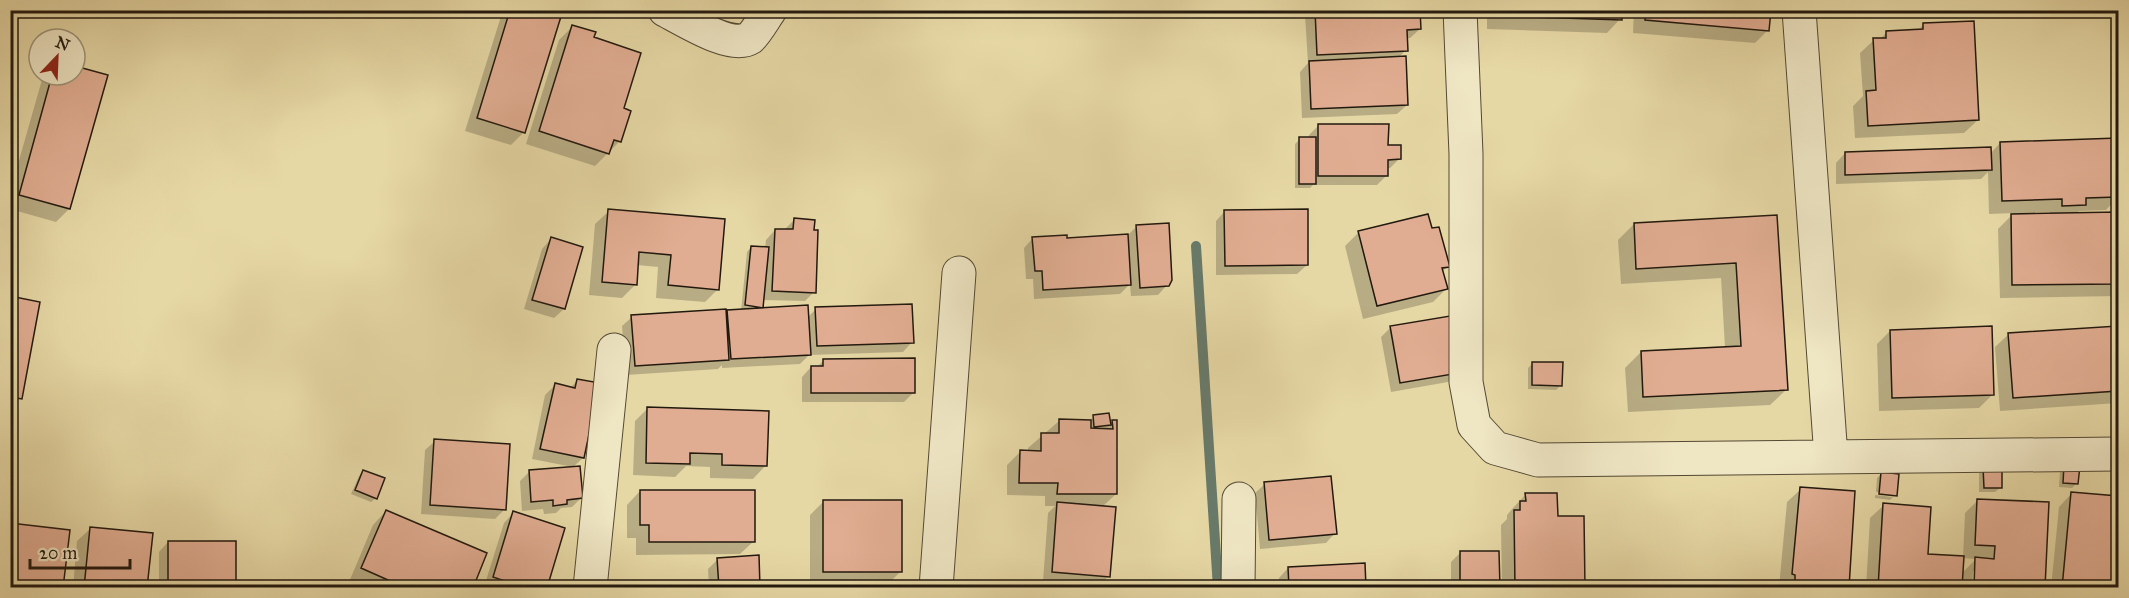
<svg xmlns="http://www.w3.org/2000/svg" width="2129" height="598" viewBox="0 0 2129 598" font-family="'IM FELL Great Primer',serif">
	<style>
		.shadow { fill: #0003; fill-rule: evenodd }
		.lines { fill: none; stroke-linecap: round; stroke-linejoin: round }
		.stream { stroke: #687a6a; stroke-width: 10 }
		.building { fill: #e1ad92; stroke: #22190e; stroke-width: 1.5 }
		.minor-casing { stroke: #534934; stroke-width: 35 }
		.minor { stroke: #efe6c4; stroke-width: 33 }
	</style>
	<rect width="100%" height="100%" fill="#e6d8a5"/>
	<filter id="stains"><feTurbulence type="fractalNoise" baseFrequency=".00333" numOctaves="4"/><feColorMatrix values="0 0 0 0 .2 0 0 0 0 .09 0 0 0 0 .02 0 0 0 .5 -.17"/></filter>
	<radialGradient id="worn" r=".72"><stop offset=".6" stop-color="#630" stop-opacity="0"/><stop offset="1" stop-color="#630" stop-opacity=".3"/></radialGradient>
	<path class="shadow" d="M205,10H230L223,17Z
		M503,10H561L524,132L511,145L465,131Z
		M1310,10H1404L1420,29L1410,38H1406V50L1398,58L1407,105L1397,114L1302,118L1300,72L1308,63L1305,15Z
		M1487,10H1621L1620,19L1607,33L1487,29Z
		M1634,10H1769L1768,30L1755,43L1633,33Z
		M1923,25L1978,120L1964,133L1855,138L1853,106L1863,96L1860,53L1874,40H1879L1886,33L1917,31Z
		M573,26L592,38L622,109L620,141L595,166L526,144L559,40Z
		M75,68L106,76L69,209L56,222L10,209V192L43,76L75,75Z
		M1319,125L1387,147L1399,159L1390,168H1387V175L1377,185H1313L1310,188H1295V144L1300,139H1309V135Z
		M2117,139L2118,197L2106,210L2079,211L2075,214H2118V296L2000,298L1998,229L2014,213L1989,214L1988,172L1981,179L1836,184V163L1845,153L1990,154L2000,143ZM2035,212H2050V215H2035Z
		M609,211L723,221L718,289L705,302L656,298L658,267L637,265L635,285L622,298L589,295L595,224Z
		M1225,211L1307,265L1297,274L1216,275V221Z
		M1776,217L1786,390L1770,405L1628,412L1625,368L1641,352L1725,348L1721,278L1621,284L1618,240L1634,224Z
		M794,220L814,292L805,301L762,300V307L759,310L807,318L816,309L912,342L903,352L809,355L800,364L722,368V365L718,369L626,375L622,326L632,317L725,315L728,312L741,311L747,252L751,247L765,248L766,240L775,230H784Z
		M1137,226L1167,285L1158,295L1131,296L1130,284L1120,294L1034,299L1033,279H1026L1024,248L1033,238L1066,239L1127,236Z
		M1431,230L1448,266L1442,272L1446,289L1433,302L1363,319L1345,246L1358,233Z
		M551,239L564,309L554,318L524,309L542,249Z
		M10,297L20,398L10,408Z
		M1391,327L1458,372L1448,382L1391,392L1381,337Z
		M2118,327V403L2000,411L1995,347L2009,334Z
		M1890,331L1993,394L1979,408L1879,411L1877,344Z
		M824,360L914,392L904,402H802V377L811,367H817Z
		M1533,363L1561,385L1556,390L1528,389V368Z
		M578,380L583,458L573,467L532,459L545,395L555,385L570,388Z
		M648,408L766,465L753,479L710,478V467L686,466L675,477L633,475L635,421Z
		M1094,417L1109,425L1113,421L1116,494L1102,507L1109,576L1099,585L1043,581L1048,513L1055,506H1045V496L1007,495V465L1020,452H1028V448L1059,421H1089Z
		M435,441L505,509L495,519L421,514L425,450Z
		M2065,466L2077,483L2072,488L2059,487L2060,470Z
		M1984,469L2000,488L1995,492H1979V473Z
		M363,471L376,498L371,502L351,494L359,476Z
		M529,472L581,498L572,507L561,508L556,513L544,514L543,509L522,511L520,481Z
		M1882,473L1895,495L1890,500L1875,498V495L1893,497V494L1876,492L1877,478Z
		M1265,484L1335,533L1326,543L1260,549L1255,493Z
		M1801,489L1847,588L1779,587L1787,502Z
		M640,491L754,541L740,554L636,555V538H627V505Z
		M2072,493L2118,498V588H2051L2059,507Z
		M1526,494L1556,518L1583,588H1502L1501,525L1507,519V515L1513,508Z
		M1978,500L2044,588L1976,571H1973L1972,588H1866L1870,518L1884,505L1926,555L1963,558L1965,513ZM1962,558L1976,559L1961,574Z
		M824,501L900,572L887,585H810V515Z
		M386,511L471,588H362L349,582L373,525Z
		M513,513L545,588L484,587L504,523Z
		M91,528L146,588H73L77,541Z
		M168,542L235,586L233,588H159V552Z
		M1460,553L1499,588H1451V562Z
		M718,559L759,588H709L708,569Z
		M1288,568L1364,588H1279V578Z"/>
	<g class="lines">
		<path class="stream" d="M1196,246L1218,588"/>
	</g>
	<path class="building" d="M510,10H563L525,133L477,118Z
		M1315,10H1420L1421,29L1407,30L1408,51L1317,55Z
		M1500,10H1622V20L1500,16Z
		M1646,10H1771L1769,31L1645,20Z
		M1974,21L1979,120L1868,126L1866,91L1876,90L1873,38H1886V31L1923,29V23Z
		M572,25L596,32L594,37L641,53L624,108L631,111L621,142L614,140L609,154L539,131Z
		M1406,56L1408,105L1311,109L1309,61Z
		M75,66L108,75L70,209L19,195L52,75H75Z
		M1318,124H1389L1388,145H1401V159L1388,160V176H1318Z
		M1299,137H1316V184H1299Z
		M2118,138V197L2086,198V205L2062,206V199L2002,201L2000,142Z
		M1991,147L1992,170L1845,175V152Z
		M608,209L725,219L719,290L668,285L671,255L639,252L637,285L602,282Z
		M1308,209V265L1225,266L1224,210Z
		M2118,212V284L2012,285L2011,214Z
		M1428,214L1432,228L1439,227L1450,267L1442,268L1448,289L1377,306L1358,231Z
		M1777,215L1788,390L1643,397L1641,351L1741,346L1736,263L1636,269L1634,223Z
		M794,218L815,220L814,230H818L816,293L772,291L775,229H793Z
		M1169,223L1172,280L1169,286L1140,288L1136,225Z
		M1128,234L1131,285L1043,290L1042,271H1035L1032,237L1067,235V238Z
		M551,237L583,247L565,309L532,300Z
		M751,246L769,247L763,308L745,305Z
		M10,296L40,302L22,399L10,397Z
		M912,304L914,343L817,346L815,307Z
		M808,305L811,355L731,359L727,310Z
		M726,309L729,360L635,366L631,315Z
		M1450,316L1459,373L1400,383L1390,326Z
		M1992,326L1994,395L1892,398L1890,330Z
		M2118,326V391L2013,398L2008,333Z
		M915,358V393H811V366H823V359Z
		M1532,362H1563L1562,386L1532,385Z
		M577,379L600,383L584,458L540,449L555,383L575,388Z
		M647,407L769,411L767,466L722,465V454L690,453V464L646,463Z
		M1109,413L1111,425L1094,427L1093,415Z
		M1059,419L1091,420V428L1113,429L1112,420H1117V494H1057L1058,483H1019L1020,450L1041,451V433H1059Z
		M434,439L510,444L506,510L430,505Z
		M2064,464L2080,466L2078,484L2063,483Z
		M580,466L583,498L567,500V504L553,506V500L531,502L529,470Z
		M1983,467H2002V488H1984Z
		M363,470L385,478L377,499L355,490Z
		M1881,472L1899,474L1897,496L1879,494Z
		M1331,476L1337,534L1269,540L1264,482Z
		M1800,487L1855,491L1849,588H1795V575L1792,574Z
		M640,490H755V542H649V525H640Z
		M2071,492L2118,496V588H2062Z
		M1525,493H1557L1558,516H1584L1585,588H1515L1514,510H1520V501H1526Z
		M1977,499L2049,502L2045,588H1974L1975,557L1994,559L1995,546L1975,545Z
		M823,500H902V572H823Z
		M1057,502L1116,507L1110,577L1052,572Z
		M1883,503L1931,507L1928,554L1964,556L1962,588H1878Z
		M386,510L487,553L473,588H406L361,568Z
		M513,511L565,528L547,588H513L510,586L511,583L493,577Z
		M10,523L70,530L63,588H10Z
		M90,527L153,533L147,588H84Z
		M168,541H236V586H168Z
		M1460,551H1499L1500,588H1460Z
		M759,555L760,588H719L717,558Z
		M1365,563L1366,588H1289L1288,567Z"/>
	<g class="lines">
		<defs>
			<path id="minor" d="M665,10C683,19 731,50 750,38C756,33 765,17 770,10
				M1460,10L1466,154V382L1474,425L1495,448L1538,460L2118,454
				M1799,10L1831,457
				M590,588L614,350
				M936,588L959,273
				M1238,588L1239,499"/>
		</defs>
		<use href="#minor" class="minor-casing"/>
		<use href="#minor" class="minor"/>
	</g>
	<rect width="2129" height="598" fill="none" stroke="#e6d8a5" stroke-width="36"/>
	<rect x="12" y="12" width="2105" height="574" fill="none" stroke="#22190e" stroke-width="3"/>
	<rect x="18" y="18" width="2093" height="562" fill="none" stroke="#22190e" stroke-width="1.5"/>
	<g transform="translate(57 57) rotate(23)"><circle r="28" fill="#efe6c4" stroke="#9d947b" stroke-width="1.5"/>
	<path d="M0-4.5L10 22L0 15L-10 22Z" fill="#8f2418"/>
	<text y="-9" font-size="16" font-weight="bold" text-anchor="middle" fill="#22190e">N</text>
	</g>
	<path d="M30 559v9h100v-9" fill="none" stroke="#22190e" stroke-width="3"/>
	<text x="39" y="559" font-size="18" fill="#22190e" stroke="#efe6c4" stroke-width="4.5" paint-order="stroke">20 m</text>
	<rect width="100%" height="100%" filter="url(#stains)"/>
	<rect width="100%" height="100%" fill="url(#worn)"/>
</svg>
